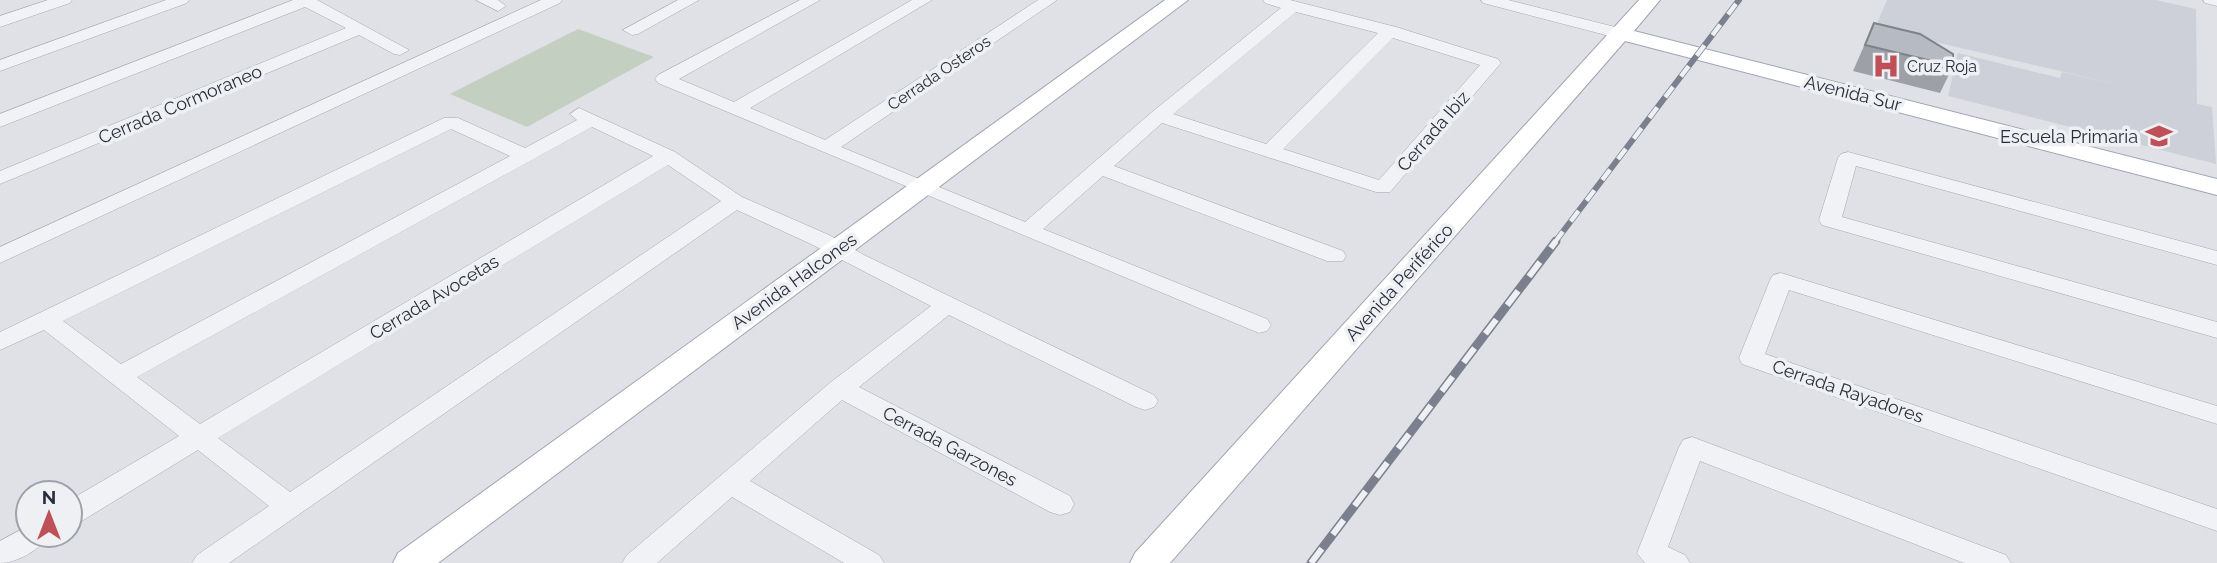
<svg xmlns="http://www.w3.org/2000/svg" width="2217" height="563" viewBox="0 0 2217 563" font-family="Raleway,sans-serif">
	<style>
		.built { fill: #cdd0d8 }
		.green { fill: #c3cfc1 }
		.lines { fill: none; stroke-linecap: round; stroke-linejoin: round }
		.minor-casing { stroke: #a5a8b0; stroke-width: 1 }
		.major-casing { stroke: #9fa5b1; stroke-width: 2 }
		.minor { fill: #f1f2f5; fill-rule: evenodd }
		.major { fill: #fff; fill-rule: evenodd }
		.rail-far1-casing { stroke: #7a808e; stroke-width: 6 }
		.rail-casing { stroke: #7a808e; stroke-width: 9 }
		.rail-far1 { stroke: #eef0f4; stroke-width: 4.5; stroke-dasharray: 13; stroke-linecap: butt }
		.rail { stroke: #eef0f4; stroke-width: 6; stroke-dasharray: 18; stroke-linecap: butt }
		.wall { fill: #9da0a7 }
		.building { fill: #b6bac2; stroke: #7f8288; stroke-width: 2 }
		.labels { text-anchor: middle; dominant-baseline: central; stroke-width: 7; stroke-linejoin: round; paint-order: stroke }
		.far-poi-label { font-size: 16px; fill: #292e3c; stroke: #eef0f4; text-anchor: start }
		.far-street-label { font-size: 16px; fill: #292e3c; stroke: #eef0f4 }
		.street-label { font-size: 18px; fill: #292e3c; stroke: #eef0f4 }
		.poi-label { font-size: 18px; fill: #292e3c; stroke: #eef0f4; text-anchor: end }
	</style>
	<rect width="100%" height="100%" fill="#dfe1e6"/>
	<path class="built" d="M1887,0H2156L2196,9L2197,104L2212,107L2216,164L1948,96L1958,53L2060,78L2062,72L2129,87L1875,28Z"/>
	<path class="green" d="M578,29L654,57L527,127L450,94Z"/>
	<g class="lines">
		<defs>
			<path id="minor" d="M48,0H72L70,3L0,27V16Z
				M166,0H189L187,3L0,71V60Z
				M293,0H317L409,50L400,55L394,54L359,35L0,184V171L346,28L305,7L0,127V114Z
				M476,0H498L506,6L498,11Z
				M541,0H562L560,3L0,263V247Z
				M678,0H699L638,34L632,35L623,30Z
				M800,0H820L679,79L734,102L912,0H932L750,108L825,140L1038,0H1057L841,147L1025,222L1152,112L1281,8L1265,3L1263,0H1290L1396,27L1498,59L1501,63L1390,192H1376L1162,123L1114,166L1343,251L1346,256L1343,261H1327L1103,176L1043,229L1267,319L1271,325L1267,331L1259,333L658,83L655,79L658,75ZM1296,12L1378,33L1266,144L1173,114ZM1393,38L1480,65L1379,180L1283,149Z
				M1481,0H1508L1627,30L1630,34L1621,39L1483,3Z
				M2203,0H2217V6L2205,3Z
				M579,108L675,152L742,197L829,235L864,255L1154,395L1158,401L1154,407L1145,410L1136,407L949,315L859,387L1070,496L1074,504L1070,512L1060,515L1050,512L842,400L750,481L879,555L884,563H844L732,497L657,563H622L627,555L831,382L931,306L813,245L737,210L229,563H192L197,555L269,506L198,450L80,522L70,525V500L179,436L44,330L0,350V332L444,118H458L525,148L577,120L570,114ZM592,127L653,156L200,424L137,377ZM451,129L510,156L121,364L63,321ZM668,165L721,201L290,492L218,438Z
				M1848,152L2217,251V265L1856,166L1842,217L2217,322V338L1822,225L1819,220L1838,158L1841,154Z
				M1781,273L2217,406V424L1789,290L1765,354L2217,509V531L1742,364L1739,358L1770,280L1773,275Z
				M1692,437L2006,555L2011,563H1964L1700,461L1668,547L1685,555L1690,563H1645L1637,553L1679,447L1683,440Z
				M28,526V535H48C41,550 16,563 0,563V541Z"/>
			<path id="major" d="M1165,0H1188L438,563H393L398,553Z
				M1639,0H1660L1634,31L2217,179V195L1625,41L1170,563H1130L1135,553Z"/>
		</defs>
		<use href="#minor" class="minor-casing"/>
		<use href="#major" class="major-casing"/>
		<use href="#minor" class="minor"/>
		<use href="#major" class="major"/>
		<defs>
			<path id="rail-far1" d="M1555,242L1739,0"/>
			<path id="rail" d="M1311,563L1556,241"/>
		</defs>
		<use href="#rail-far1" class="rail-far1-casing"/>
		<use href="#rail" class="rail-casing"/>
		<use href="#rail-far1" class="rail-far1"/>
		<use href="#rail" class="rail"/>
	</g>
	<path class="wall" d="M1874,23L1953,66L1940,93L1853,71Z"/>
	<path class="building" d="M1874,23L1920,34L1953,54V66L1865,45Z"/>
	<defs>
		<symbol id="hospital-bare" viewBox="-9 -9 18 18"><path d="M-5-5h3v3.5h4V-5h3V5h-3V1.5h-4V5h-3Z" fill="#bf5057" stroke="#eef0f4" stroke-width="2.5" paint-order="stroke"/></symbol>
		<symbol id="school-bare" viewBox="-9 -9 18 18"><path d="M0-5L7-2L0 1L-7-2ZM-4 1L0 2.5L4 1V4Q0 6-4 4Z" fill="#bf5057" stroke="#eef0f4" stroke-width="2.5" paint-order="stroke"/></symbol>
	</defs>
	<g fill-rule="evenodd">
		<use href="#hospital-bare" x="1867" y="47" width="38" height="38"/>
		<use href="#school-bare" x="2140" y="117" width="38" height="38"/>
	</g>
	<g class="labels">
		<g class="far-poi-label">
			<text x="1907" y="66">Cruz Roja</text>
		</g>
		<g class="far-street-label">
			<text transform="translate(939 73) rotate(-34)">Cerrada Osteros</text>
		</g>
		<g class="street-label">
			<text transform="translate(1853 93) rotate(14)">Avenida Sur</text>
			<text transform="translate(180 104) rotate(-23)">Cerrada Cormoraneo</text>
			<text transform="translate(1433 131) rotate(-49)">Cerrada Ibiz</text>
			<text transform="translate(794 281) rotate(-36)">Avenida Halcones</text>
			<text transform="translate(1399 282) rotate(-48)">Avenida Periférico</text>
			<text transform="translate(434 297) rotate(-31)">Cerrada Avocetas</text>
			<text transform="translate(1848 391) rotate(19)">Cerrada Rayadores</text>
			<text transform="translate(950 446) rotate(28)">Cerrada Garzones</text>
		</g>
		<g class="poi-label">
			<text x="2138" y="136">Escuela Primaria</text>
		</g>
	</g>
	<g transform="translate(49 514)"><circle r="33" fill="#eef0f4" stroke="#9fa2aa" stroke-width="2"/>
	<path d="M0-5L12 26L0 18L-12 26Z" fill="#bf5057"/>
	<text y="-10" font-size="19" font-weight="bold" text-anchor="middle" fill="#292e3c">N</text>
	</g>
</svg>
